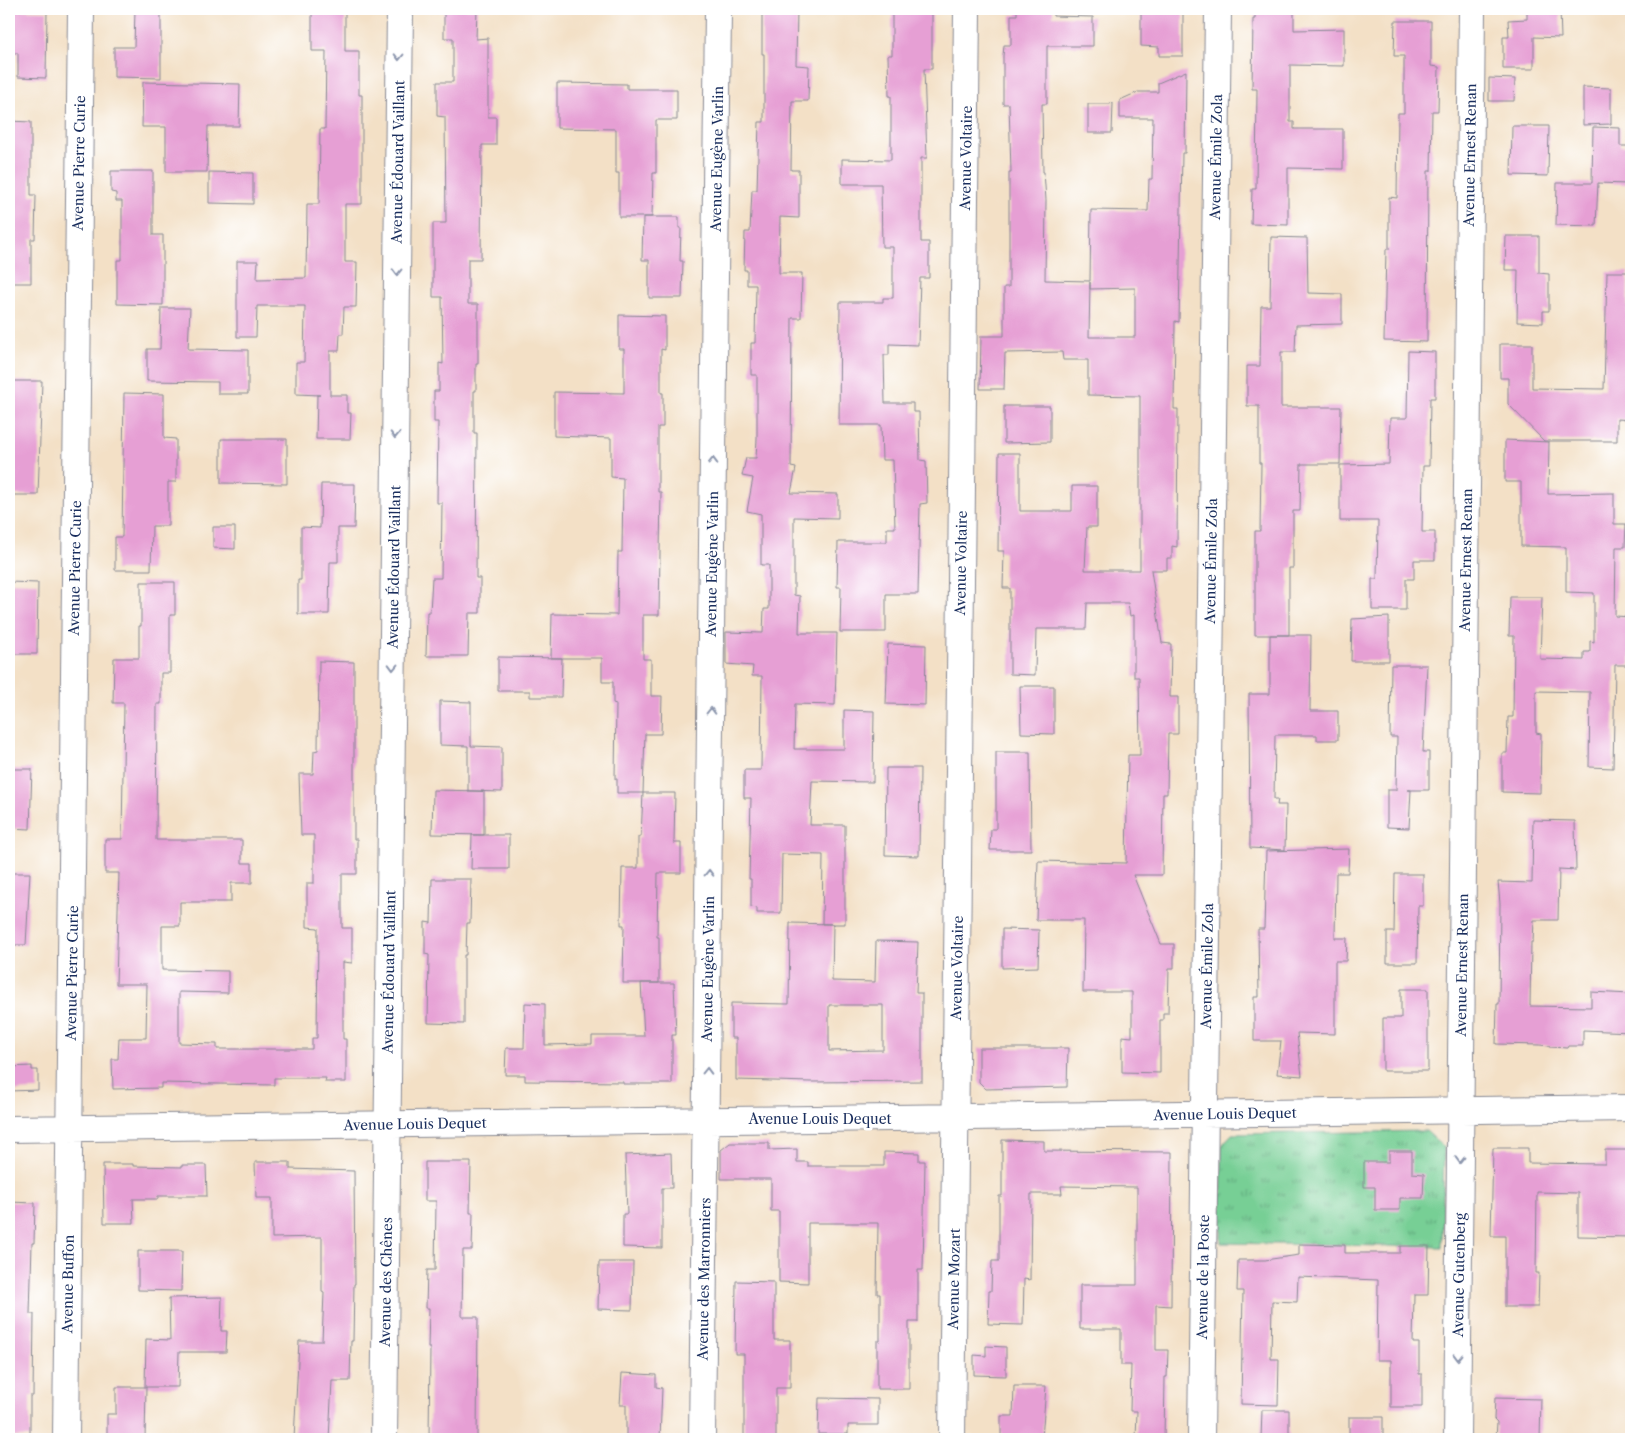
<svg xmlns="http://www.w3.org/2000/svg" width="1640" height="1448" viewBox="0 0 1640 1448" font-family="'Libre Caslon Text',serif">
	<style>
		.grass { fill: url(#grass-tufts); stroke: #497f7a }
		.building { fill: #e69fd4; fill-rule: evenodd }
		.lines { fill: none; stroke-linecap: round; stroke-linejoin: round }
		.street-casing { stroke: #878892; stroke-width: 28 }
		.street { stroke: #fff; stroke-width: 26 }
		.oneway { stroke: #8d97ae }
		.labels { text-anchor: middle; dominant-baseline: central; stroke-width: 5; stroke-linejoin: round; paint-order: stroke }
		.street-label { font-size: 14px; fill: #1b2f5e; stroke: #fff }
	</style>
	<defs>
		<pattern id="grass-tufts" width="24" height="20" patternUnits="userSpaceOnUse" patternTransform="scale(1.25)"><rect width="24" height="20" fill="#77cf95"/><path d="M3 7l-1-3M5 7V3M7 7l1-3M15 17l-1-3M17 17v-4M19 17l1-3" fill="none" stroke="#61a87d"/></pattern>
	</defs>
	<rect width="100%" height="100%" fill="#fff"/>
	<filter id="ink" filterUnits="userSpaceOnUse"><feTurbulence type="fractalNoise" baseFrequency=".02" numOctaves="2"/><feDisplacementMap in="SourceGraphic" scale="10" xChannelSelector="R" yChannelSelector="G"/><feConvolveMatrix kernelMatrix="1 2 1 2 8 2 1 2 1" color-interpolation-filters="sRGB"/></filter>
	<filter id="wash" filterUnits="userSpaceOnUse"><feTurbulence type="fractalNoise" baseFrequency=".0096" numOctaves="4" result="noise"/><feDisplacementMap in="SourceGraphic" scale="20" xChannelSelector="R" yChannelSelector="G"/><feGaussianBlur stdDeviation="1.12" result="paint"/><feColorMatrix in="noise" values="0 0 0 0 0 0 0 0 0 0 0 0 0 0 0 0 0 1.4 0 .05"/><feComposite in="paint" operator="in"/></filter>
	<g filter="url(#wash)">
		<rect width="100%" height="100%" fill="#f3e0c6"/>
		<path class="grass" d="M1426,1131L1444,1147L1442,1247L1221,1243L1222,1145L1232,1134Z"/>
		<g id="blocks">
			<path class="building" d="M135,9H161V78L114,77V47H134Z
				M312,9H345V51H359V95H362V204H345V262H357L356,307H344L343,334H340L339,351H330V395H347V413H351L350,439H316L317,395H320L296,394V362H304L305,306H257L256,337H237V261H258L257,279L306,278L307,204H319L320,129H325L326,51H312Z
				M444,9H477L476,39L488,38V117H496V145H482L481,259H468V304H478V364H476V391H474V433H477L476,578H480V613H469L468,656H426L427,612H430L432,578H441L442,503H437L438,422H434V391H439V363L443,364L442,297H433V223H446L445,117L437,116V82H453V38H444Z
				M892,9H932V69H924L927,158H921V242H929V278H920L918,345L889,344V355H884L885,403H913V412H919L920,460L926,461L927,503L920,504L918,594H886V632H840L841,587H837L838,542H887V528H895L893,460H882L881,425H839L840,302H883V298H893V247H882L881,184H842V159L891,160V96H889L888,55H892Z
				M1017,9H1053V16L1093,17V46H1047V104H1042L1043,172H1044L1046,200L1045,280L1090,281L1091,210L1148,211L1149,179H1152L1153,118H1120V100L1138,92H1158V83L1186,71L1185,153H1182L1179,322L1175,321L1174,409H1178L1177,547L1172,546V558H1167V570H1151L1162,643L1171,644L1170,697H1178V734H1168L1167,794H1163L1162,875H1133L1161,944H1174V968H1169L1168,1013H1163V1020H1160V1073L1122,1072V1036L1132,1037V992H1083L1084,920H1036L1038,861L1126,863L1128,755H1140L1139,677H1134V615L1130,616L1128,603H1087L1086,629H1036L1035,675L1010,674V588H1003L1004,551H998L999,453H1020V511H1072V486H1097V527H1087L1085,570H1140V396L1088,395V360H1063L1062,352L1005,353L1004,389H980L981,336H1004V287H1009V172H1011L1009,104H1003V56L1004,45H1011V15H1017ZM1090,282V289L1135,288V337H1089Z
				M1141,9H1183V56H1159V47L1141,46Z
				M1255,9H1294V30L1344,29V66L1290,65V122H1294V129H1343V169L1288,168V225L1251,224L1252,189H1256L1257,89H1252L1253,19H1255Z
				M1527,9H1560L1561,38L1534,37V69H1503V37H1509L1508,20L1527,19Z
				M12,10L47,11L46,78L18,77V53H11Z
				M762,10H797L796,65L809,66L808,101H792L791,170H799V218L780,217L779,273H802L801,318H792L791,467L796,468L791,493L838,494V518L794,517V595L800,596L799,633H837L835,705L795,704L794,749H844V710L874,711L873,782L812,781L810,825H845V924H822L823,855L782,854L781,913H757V908L751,907V879H749L751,798H744V770H761L762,676H752L753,666L726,664V632L763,633L764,609H769V565H761V514L747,511L753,478L742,476L746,458H756L757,439V375H751V343H755L756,285H747V270H744L745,232H750L752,190H757L759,122H764V54H762Z
				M1395,21H1431V66L1439,67L1438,111H1432L1431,171H1428L1427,342L1384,341L1386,249H1389V197L1397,198L1398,113H1404V56H1394Z
				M1489,78L1515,79L1514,101H1489Z
				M143,82L240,84L239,126H208L207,172H166V127H142Z
				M557,83L627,84V89H677V120H656V173H653L652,217H619V173H616V129L557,128Z
				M1583,87L1611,88V124L1583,125Z
				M1113,103L1112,133H1088V104H1110Z
				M9,121L31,122V195H36L35,239H31V283H9Z
				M1512,126H1549L1548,176L1511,175Z
				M1593,127L1620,128V146H1628L1627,184L1598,183L1596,226L1556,225L1557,183H1592Z
				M111,171H153V235H163V305L117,304V260H122V201H116V193L111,192Z
				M209,172L253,173V204L209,203Z
				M643,217H679V228H681L680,261H683L682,298H649V260H642Z
				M1506,236H1539V273L1549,274V311H1543V323L1517,322L1518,270H1505Z
				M1271,237L1307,238L1308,293L1342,294V324L1296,325L1295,352H1281V407H1341L1340,464H1301L1300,511H1293V568H1289V635H1255V531H1260L1261,463H1259V406H1247V366H1260L1261,306H1270Z
				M1607,272H1628L1627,322H1631V420L1617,419V441H1544L1508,404V378H1500V344H1532V388L1604,389Z
				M161,308H190L188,349L248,350V394H218V382L147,381V349H160Z
				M619,315L665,316V350L661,349V393H663V427H658V492H661L659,615H643V659H651V696H662L661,734H645L643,793H617V779H615L616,704L613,703V682H602V658H551L552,614L617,615L618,552H622L623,478L611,477V438L554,436V392L624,393V349H619Z
				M1408,351L1435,352V398H1430L1429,466H1423L1422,532H1435V560H1414V579H1406V610H1372V579H1377L1378,521H1340V465L1389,464L1390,418H1407Z
				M12,381H42L38,495H9V426H11Z
				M124,393L164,394V438L176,439V482H168V526H152L151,570H115V537H122Z
				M1004,406H1050V442L1004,443Z
				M221,439H287V484L221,483Z
				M1505,440L1549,442L1548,494L1614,493V524H1626L1625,547H1616L1615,616L1631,617L1630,665H1615L1613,768L1589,767L1590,692L1536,691V733L1541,734L1540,793L1502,792V753H1507L1508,717H1513L1514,636H1509L1510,597H1542L1540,659L1584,660V652H1590V641L1594,642V593L1566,592V547L1521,546V482H1505Z
				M321,484H355L354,528H338V562H330L329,614H298V580H301V527L320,528Z
				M213,527H235V549L213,548Z
				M9,582L38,583L37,654H9Z
				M141,582H175V615H170V673H161V704H157L156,840H242V863H252V883H231V902H180V926H162V970L228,971V993L179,992V1043L217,1044V1049H312V1038H317L318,928L307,927V883H314V835H301L299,774H313L314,751L318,750L319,661L354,662V839H357V874H342V928H352V963L343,962V1039H346V1082H325L326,1078H274V1085L161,1083V1088L113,1089L112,1059H118L119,1038H146L147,984H116L119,873H105V839H122L124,703H113L114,658H139V626H141Z
				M1389,617V661H1351L1352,619Z
				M1270,635H1311L1310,711H1338V740H1317V735H1275L1274,799H1278L1277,805H1286L1285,850L1250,848L1249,694H1270Z
				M888,644L926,645L925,705L886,704Z
				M498,657L562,658L561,697H530V691H498Z
				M1391,665H1427L1423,752H1429V790H1408H1411L1409,828L1387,827V790H1396L1397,737H1390Z
				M1020,686H1054V734L1021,733Z
				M440,701L471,702V746L502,747V792L468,791V746L440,745Z
				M996,752H1030L1031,850H990L991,829H996Z
				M886,768H920L919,856L885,855Z
				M9,769H32L30,829L9,828Z
				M433,790L484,791V835L432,834Z
				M643,793H675L674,843H681V873H658L657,937H659V983H623L624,925H621L622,868H638V837H641Z
				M1533,820L1575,821L1576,870L1559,869L1558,920H1534L1533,942H1531L1530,1006L1591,1007V992L1631,994V1032L1583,1030V1046H1569L1568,1048L1549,1047V1046L1540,1045L1496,1044L1497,1004H1499L1500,903L1498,882L1532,883Z
				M472,835H509V869H471Z
				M1349,849L1348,873H1336L1335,938H1347L1346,961H1335V1034L1297,1033L1302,1076L1277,1074L1281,1041H1254V997H1259L1258,929H1264L1266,851Z
				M9,873H30L26,945H9Z
				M1395,874H1423V906H1418L1417,963H1387V932H1394Z
				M432,879H471L470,923H467L466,955H464V1024L428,1023L429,955L425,954V922L431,923Z
				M790,923L833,924L832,981L875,982L876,941L918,942L916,993H922V1081L811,1082L736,1080V1038H731V1003L789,1004ZM829,1005H883V1050L829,1051Z
				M1002,929L1039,930L1038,967L1002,968Z
				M641,983H674L676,1035H672V1084H623V1082L525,1081V1075H505L506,1048H524L525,1003L545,1004V1045L592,1044V1036H644Z
				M1401,989H1428V1071H1383V1018H1401Z
				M979,1048H1068L1067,1087L986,1089L979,1082Z
				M32,1066V1070H38V1090L9,1091V1067Z
				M1002,1140L1044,1141V1151L1172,1152L1171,1306L1156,1305V1350H1168L1167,1377H1165L1164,1439H1136L1137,1411H1130L1131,1365H1121V1329H1080V1285H1137V1187L1061,1186L1062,1194H1031L1030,1280L1024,1279L1023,1325L988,1324L989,1291H991L992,1261H999V1196H1002Z
				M730,1143H769V1150L797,1149V1162H808V1166H884V1152L919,1153V1161H925L923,1270H918V1322H909V1389H877V1341H880V1294H877L878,1223H808V1283L779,1282V1211H771V1179H721V1150Z
				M1493,1148H1528V1163L1605,1164V1150H1631V1237L1578,1236V1193L1537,1192L1536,1273H1539L1538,1307H1505V1236H1491Z
				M1389,1151H1412V1173L1424,1174L1423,1198H1400V1210H1375V1187H1364V1162H1389Z
				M671,1153L672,1188H662V1248L623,1247V1214H627L625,1155Z
				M255,1162H290V1169L354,1171L355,1284H354L353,1341H351L350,1381H332L329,1439H294L299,1341H322L324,1293L322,1292V1237L272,1238V1198H256Z
				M425,1162H471L470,1213H473L472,1250H463L462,1317H478L477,1439H429L430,1348H428L429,1308H426L427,1270H435L436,1201H425Z
				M103,1164H133V1166L182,1167V1165H206L207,1196H158V1199H133L134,1223H104Z
				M9,1202L35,1203L34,1243H32L30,1314H34L33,1396H30V1437H9Z
				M1299,1244L1345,1245V1253H1400V1246H1429L1428,1295H1414L1413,1343H1419V1374H1422V1407H1391V1360H1377L1378,1280L1298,1277L1297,1302L1272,1301L1271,1359H1279L1278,1405L1241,1404L1243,1291H1237L1238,1260H1265L1299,1255Z
				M138,1251H182L181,1291L138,1290Z
				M599,1262H633L632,1310L598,1309Z
				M736,1281L774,1282V1340H790V1388H776V1439H744V1354H735Z
				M222,1297L221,1331H227L226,1352H179L178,1387H145L146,1339L170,1340L169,1298Z
				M986,1346L1006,1347V1376L974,1375V1355L986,1356Z
				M622,1373L656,1375V1387L662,1388L660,1439H626V1405H620Z
				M1014,1386H1046L1042,1439H1001V1416H1013Z
				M116,1387H146L145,1439H107V1414H116Z
				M819,1398L878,1399V1425H848V1434H818Z
				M1495,1398L1541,1399L1540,1439H1496L1497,1422L1494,1419Z
				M1262,1410H1289V1439H1261Z
				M1349,1417H1383V1439H1349Z"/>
		</g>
	</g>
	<g filter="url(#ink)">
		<use href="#blocks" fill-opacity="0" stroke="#878892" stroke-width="1"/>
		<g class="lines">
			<defs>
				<path id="street" d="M9,1129C550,1121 1090,1117 1631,1108
					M66,1439L81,9
					M384,1439L400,9
					M702,1439L718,9
					M952,1439L967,9
					M1201,1439L1218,9
					M1457,1439L1472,9"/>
			</defs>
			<use href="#street" class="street-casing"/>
			<use href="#street" class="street"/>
		</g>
		<defs><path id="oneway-chevron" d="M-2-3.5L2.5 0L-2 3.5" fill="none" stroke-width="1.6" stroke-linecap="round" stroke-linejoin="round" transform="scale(1.25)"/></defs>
		<g class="oneway">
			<use href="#oneway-chevron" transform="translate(399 57) rotate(91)"/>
			<use href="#oneway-chevron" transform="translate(397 272) rotate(91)"/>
			<use href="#oneway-chevron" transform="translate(395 435) rotate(91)"/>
			<use href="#oneway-chevron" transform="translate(713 461) rotate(-89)"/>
			<use href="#oneway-chevron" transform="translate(393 667) rotate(91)"/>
			<use href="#oneway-chevron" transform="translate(711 711) rotate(-89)"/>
			<use href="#oneway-chevron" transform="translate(709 873) rotate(-89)"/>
			<use href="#oneway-chevron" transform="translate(707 1071) rotate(-89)"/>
			<use href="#oneway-chevron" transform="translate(1460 1160) rotate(91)"/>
			<use href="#oneway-chevron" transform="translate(1458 1357) rotate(91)"/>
		</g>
	</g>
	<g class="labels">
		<g class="street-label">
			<text transform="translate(1470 155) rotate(-89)">Avenue Ernest Renan</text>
			<text transform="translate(1216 157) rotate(-89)">Avenue Émile Zola</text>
			<text transform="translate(966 158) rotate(-89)">Avenue Voltaire</text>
			<text transform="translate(717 159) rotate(-89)">Avenue Eugène Varlin</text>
			<text transform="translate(398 162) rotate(-89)">Avenue Édouard Vaillant</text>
			<text transform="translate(79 163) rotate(-89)">Avenue Pierre Curie</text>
			<text transform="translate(1466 560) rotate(-89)">Avenue Ernest Renan</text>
			<text transform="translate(1211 561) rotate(-89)">Avenue Émile Zola</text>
			<text transform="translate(961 563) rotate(-89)">Avenue Voltaire</text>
			<text transform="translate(712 564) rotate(-89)">Avenue Eugène Varlin</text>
			<text transform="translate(394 567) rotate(-89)">Avenue Édouard Vaillant</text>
			<text transform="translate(75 568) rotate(-89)">Avenue Pierre Curie</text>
			<text transform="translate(1462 965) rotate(-89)">Avenue Ernest Renan</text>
			<text transform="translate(1207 966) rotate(-89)">Avenue Émile Zola</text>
			<text transform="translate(957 968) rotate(-89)">Avenue Voltaire</text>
			<text transform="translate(708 969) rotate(-89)">Avenue Eugène Varlin</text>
			<text transform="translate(389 972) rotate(-89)">Avenue Édouard Vaillant</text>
			<text transform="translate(72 973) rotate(-89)">Avenue Pierre Curie</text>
			<text transform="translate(1225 1114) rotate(-1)">Avenue Louis Dequet</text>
			<text x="820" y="1119">Avenue Louis Dequet</text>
			<text transform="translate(415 1124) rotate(-1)">Avenue Louis Dequet</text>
			<text transform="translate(1459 1275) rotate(-89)">Avenue Gutenberg</text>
			<text transform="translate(1203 1277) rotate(-89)">Avenue de la Poste</text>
			<text transform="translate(704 1279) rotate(-89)">Avenue des Marronniers</text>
			<text transform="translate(954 1279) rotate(-89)">Avenue Mozart</text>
			<text transform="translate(386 1282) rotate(-89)">Avenue des Chênes</text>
			<text transform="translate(68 1284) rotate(-89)">Avenue Buffon</text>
		</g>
	</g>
	<rect width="1640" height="1448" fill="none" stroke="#fff" stroke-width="30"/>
</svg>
